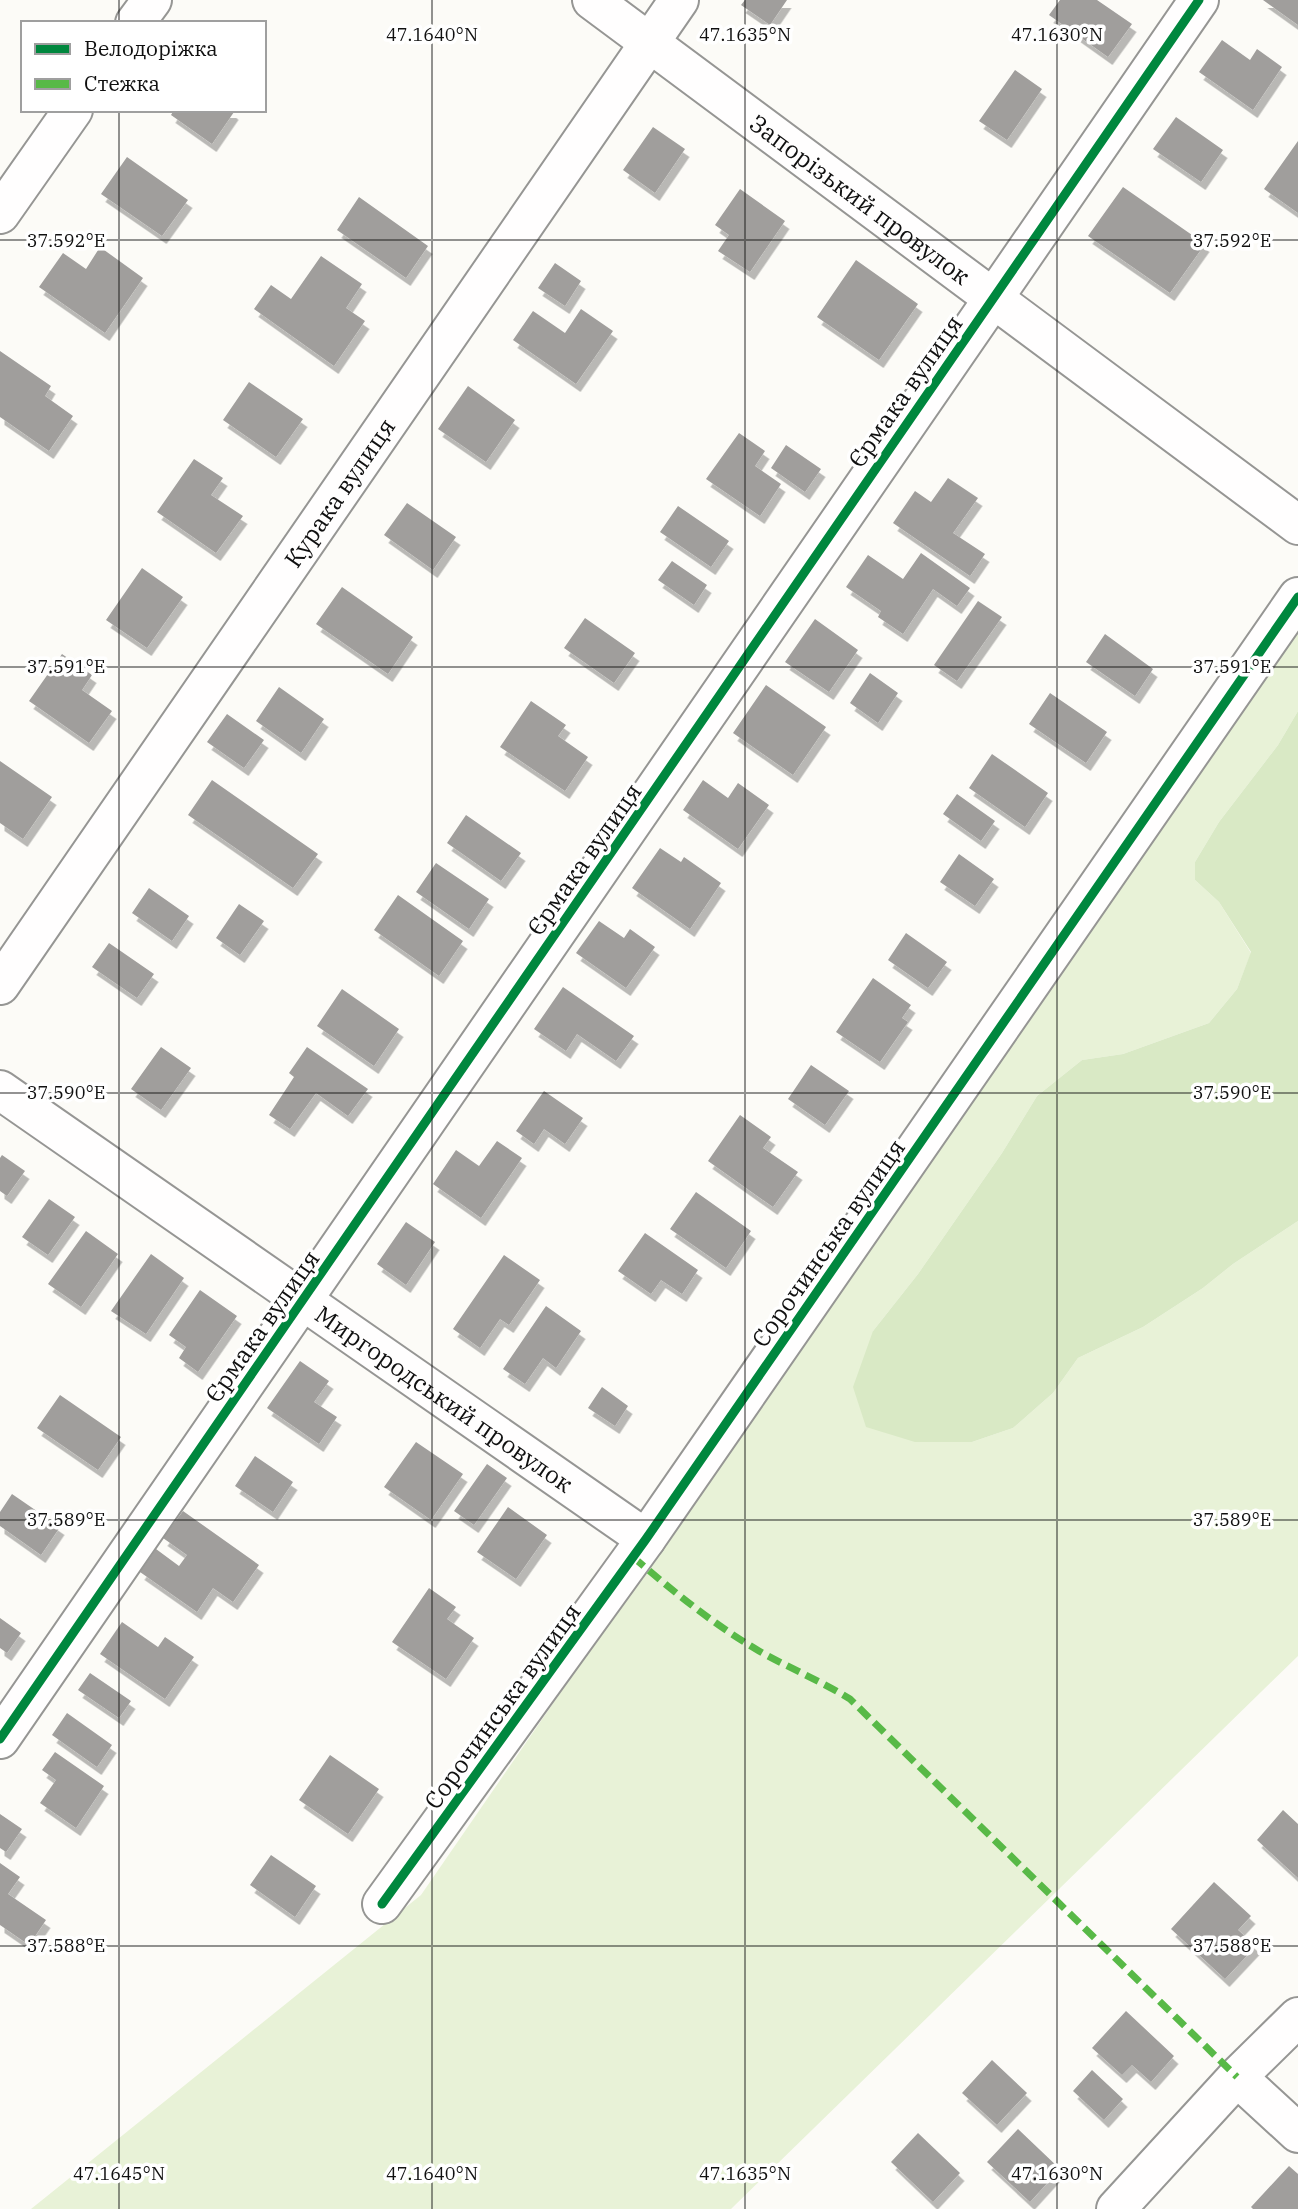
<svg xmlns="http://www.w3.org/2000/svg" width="1298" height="2209" viewBox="0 0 1298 2209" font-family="'IBM Plex Serif',serif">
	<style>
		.green { fill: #e8f2d7 }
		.forest { fill: #d9e9c5 }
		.building { fill: #a09e9c; filter: url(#shadow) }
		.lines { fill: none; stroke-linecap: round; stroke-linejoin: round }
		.minor-casing { stroke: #969694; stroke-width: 42 }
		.minor { stroke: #fffefe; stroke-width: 38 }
		.quiet { stroke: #58b947; stroke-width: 7; stroke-dasharray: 14 7; stroke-linecap: butt }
		.cycleway-casing { stroke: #fff; stroke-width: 13 }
		.cycleway { stroke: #00873e; stroke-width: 9 }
		.ticks { fill: none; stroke: #101010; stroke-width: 2; stroke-opacity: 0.45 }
		.labels { text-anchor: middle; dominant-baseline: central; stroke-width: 7; stroke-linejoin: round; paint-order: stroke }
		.street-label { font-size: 24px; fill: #101010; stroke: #fff }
		.ticks-label { font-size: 18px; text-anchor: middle; fill: #101010; stroke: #fff; stroke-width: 7; stroke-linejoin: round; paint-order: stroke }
	</style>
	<defs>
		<filter id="shadow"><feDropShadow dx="4.5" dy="8" stdDeviation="0" flood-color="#0004"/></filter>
	</defs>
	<rect width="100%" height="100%" fill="#fcfbf7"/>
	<path class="green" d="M1298,622V711L1278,745L1219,822L1195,862V880L1219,902L1251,953L1237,989L1209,1023L1123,1054L1082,1060L1037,1096L1002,1153L918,1274L873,1331L972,1442L1013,1428L1053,1393L1078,1358L1143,1327L1203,1288L1233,1264L1298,1221V1656L731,2209H31L421,1895Z"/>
	<path class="forest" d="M1298,711V1221L1233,1264L1203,1288L1143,1327L1078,1358L1053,1393L1013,1428L972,1442H915L866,1427L853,1387L873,1331L918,1274L1002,1153L1037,1096L1082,1060L1123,1054L1209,1023L1237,989L1251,952L1219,902L1195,880V862L1219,822L1278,745Z"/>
	<path class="building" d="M745,0H787L770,25L741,5Z
		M1060,0H1097L1132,24L1108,57L1049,15Z
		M1263,0H1298V25Z
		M1222,40L1250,60L1257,49L1282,67L1253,110L1199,72Z
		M1015,70L1042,89L1007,140L979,121Z
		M174,110H232L234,112L212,144L171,115Z
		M1176,117L1223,150L1201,182L1153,149Z
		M653,127L685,149L655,193L623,170Z
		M1298,141V213L1264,189Z
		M127,157L188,200L162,236L101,194Z
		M1123,187L1205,244L1170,293L1088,236Z
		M740,189L785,221L750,272L718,251L729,235L715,225Z
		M359,197L428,246L406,278L337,230Z
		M100,247L143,278L105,333L39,287L63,253L86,269Z
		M321,256L362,284L346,308L365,321L334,366L254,309L271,285L291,299Z
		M856,260L918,304L879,360L817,317Z
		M555,263L581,281L565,306L538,288Z
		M581,309L613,331L576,384L513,340L533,311L565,333Z
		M0,351L51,386L45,396L73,416L49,451L0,417Z
		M249,382L303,419L276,457L223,420Z
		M468,386L515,420L486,462L438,429Z
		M739,433L765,451L755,466L781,484L760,516L706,479Z
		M786,445L821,469L805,492L771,468Z
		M194,459L223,478L211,495L243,516L216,553L157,512Z
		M948,478L978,498L953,533L985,554L970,576L893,523L915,491L931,502Z
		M407,503L456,537L433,570L384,535Z
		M678,506L729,541L711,567L660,532Z
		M921,553L970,588L957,606L933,589L903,634L878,617L881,611L846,587L868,555L903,579Z
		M672,561L707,585L694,605L658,580Z
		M142,568L183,597L147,648L106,620Z
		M342,587L413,637L388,674L316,624Z
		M978,601L1002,617L957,681L934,665Z
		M585,618L635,653L614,683L564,648Z
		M815,619L858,650L829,692L785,662Z
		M1105,634L1153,669L1135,696L1086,662Z
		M62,654L92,675L82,690L112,711L89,743L29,701Z
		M870,673L898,693L878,723L850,703Z
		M766,685L826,727L793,775L733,733Z
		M279,687L324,719L301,753L256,721Z
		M1050,693L1107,732L1086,763L1029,724Z
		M531,701L566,725L558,736L588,757L565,791L500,747Z
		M227,714L264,740L244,768L207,742Z
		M992,754L1048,793L1025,827L969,788Z
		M0,761L52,797L23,839L0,823Z
		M212,780L318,854L293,888L188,815Z
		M703,780L728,798L738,783L769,805L738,849L683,810Z
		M957,794L995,821L981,841L943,814Z
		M466,815L521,853L501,881L447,843Z
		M660,848L681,862L684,857L721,883L690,929L632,888Z
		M959,854L994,879L975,906L940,882Z
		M436,863L489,899L469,929L416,892Z
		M149,888L189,916L172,941L132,913Z
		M398,895L463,941L439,976L374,930Z
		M239,904L264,921L240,955L216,938Z
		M599,921L624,938L630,929L655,947L626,988L576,953Z
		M906,933L947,962L928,988L888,960Z
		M109,943L154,974L137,998L92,967Z
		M873,978L911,1005L902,1018L908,1022L880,1062L836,1032Z
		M563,987L634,1036L616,1061L577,1034L566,1051L534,1029Z
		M342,989L399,1029L374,1066L317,1026Z
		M161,1047L191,1068L161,1110L131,1089Z
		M307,1047L368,1089L348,1116L316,1093L290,1129L269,1115L294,1077L289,1073Z
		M811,1065L849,1091L825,1125L788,1099Z
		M544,1091L583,1118L565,1144L544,1129L534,1144L516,1131Z
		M740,1115L771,1137L763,1148L798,1172L773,1207L708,1161Z
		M497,1141L522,1158L481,1218L433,1184L456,1150L479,1166Z
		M2,1155L25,1171L7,1196L0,1191V1158Z
		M696,1192L751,1231L726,1268L670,1229Z
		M49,1199L75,1217L48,1255L22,1237Z
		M406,1222L435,1242L406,1285L377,1264Z
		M86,1231L118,1254L81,1307L48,1284Z
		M645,1233L698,1270L682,1294L661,1280L651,1294L618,1271Z
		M151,1254L184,1278L146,1334L111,1311Z
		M504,1255L540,1280L509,1325L500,1319L480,1348L453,1329Z
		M200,1290L237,1316L198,1372L179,1358L186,1347L169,1335Z
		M546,1306L581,1331L556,1368L543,1358L525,1384L503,1369Z
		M300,1361L329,1381L314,1402L337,1417L319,1444L267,1408Z
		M602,1387L628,1406L615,1426L588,1408Z
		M60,1395L121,1437L98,1470L37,1428Z
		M416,1442L463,1474L431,1520L384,1487Z
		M255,1456L293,1482L273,1512L235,1486Z
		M487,1464L507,1478L474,1525L454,1511Z
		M12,1494L60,1527L41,1555L0,1526V1512Z
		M508,1507L547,1535L516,1579L477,1552Z
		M183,1511L259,1565L233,1602L213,1588L197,1612L140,1572L156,1549L179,1566L187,1555L163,1538Z
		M429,1588L456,1607L447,1619L474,1638L446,1679L392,1642Z
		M0,1618L21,1633L7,1653L0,1648Z
		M122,1622L158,1647L165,1637L194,1657L165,1699L100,1654Z
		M90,1673L131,1701L119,1718L78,1690Z
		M67,1713L112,1745L97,1767L52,1735Z
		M55,1752L104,1786L76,1828L40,1803L56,1780L42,1770Z
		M330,1755L379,1789L348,1834L299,1800Z
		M1283,1810L1298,1824V1878L1257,1840Z
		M0,1814L22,1829L6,1852L0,1848Z
		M271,1855L316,1886L295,1917L250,1885Z
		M0,1863L20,1877L8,1894L46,1920L29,1945L0,1925Z
		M1214,1882L1251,1916L1238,1930L1256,1946L1225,1979L1171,1929Z
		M1126,2011L1174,2056L1151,2082L1132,2065L1122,2075L1092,2048Z
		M992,2060L1027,2093L997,2125L962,2093Z
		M1092,2070L1123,2099L1104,2120L1073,2091Z
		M1018,2129L1060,2169L1030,2202L987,2162Z
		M918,2133L960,2173L933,2202L891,2162Z
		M1289,2166L1298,2174V2209H1253L1251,2207Z"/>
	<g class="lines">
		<defs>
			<g id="minor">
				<path id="s1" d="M592,0L1298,525"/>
				<path d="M135,23L152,0"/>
				<path d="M0,214L73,110"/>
				<path id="s2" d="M0,985L679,0"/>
				<path id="s3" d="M0,1090L646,1539"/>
				<path d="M0,1739L1199,0"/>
				<path d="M382,1904L646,1539L1298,597"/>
				<path d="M1237,2077L1298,2133"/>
				<path d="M1116,2209L1237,2077L1298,2017"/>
			</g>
		</defs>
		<use href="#minor" class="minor-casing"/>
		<use href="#minor" class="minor"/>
		<path class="quiet" d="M633,1557C674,1592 713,1624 759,1651C789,1668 821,1681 850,1699L1237,2077"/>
		<defs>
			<path id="cycleway" d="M0,1739L1199,0
				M382,1904L646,1539L1298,597"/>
		</defs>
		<use href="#cycleway" class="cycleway-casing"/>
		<use href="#cycleway" class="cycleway"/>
	</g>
	<path class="ticks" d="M119,0V23M432,0V2209M745,0V2209M1057,0V2209M119,110V2209M0,240H1298M0,667H1298M0,1093H1298M0,1520H1298M0,1946H1298"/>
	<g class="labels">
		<g class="street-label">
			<text stroke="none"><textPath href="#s1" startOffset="334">Запорізький провулок</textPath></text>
			<text transform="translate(905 391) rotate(-55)">Єрмака вулиця</text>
			<text stroke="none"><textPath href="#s2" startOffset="598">Курака вулиця</textPath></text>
			<text transform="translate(584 859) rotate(-55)">Єрмака вулиця</text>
			<text transform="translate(828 1243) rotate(-55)">Сорочинська вулиця</text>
			<text transform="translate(262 1326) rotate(-55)">Єрмака вулиця</text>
			<text stroke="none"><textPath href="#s3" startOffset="541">Миргородський провулок</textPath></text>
			<text transform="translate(502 1706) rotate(-54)">Сорочинська вулиця</text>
		</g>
	</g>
	<g class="ticks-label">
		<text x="432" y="41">47.1640°N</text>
		<text x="745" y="41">47.1635°N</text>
		<text x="1057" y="41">47.1630°N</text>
		<text x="1232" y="247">37.592°E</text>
		<text x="66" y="247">37.592°E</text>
		<text x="1232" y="673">37.591°E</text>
		<text x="66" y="673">37.591°E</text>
		<text x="1232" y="1099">37.590°E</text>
		<text x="66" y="1099">37.590°E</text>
		<text x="1232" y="1526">37.589°E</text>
		<text x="66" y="1526">37.589°E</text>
		<text x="1232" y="1952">37.588°E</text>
		<text x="66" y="1952">37.588°E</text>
		<text x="119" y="2180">47.1645°N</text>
		<text x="432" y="2180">47.1640°N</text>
		<text x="745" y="2180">47.1635°N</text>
		<text x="1057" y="2180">47.1630°N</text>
	</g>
	<rect x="21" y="21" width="245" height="91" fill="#ffffff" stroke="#9f9f9f" stroke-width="2"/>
	<rect x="35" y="44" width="35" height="10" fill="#00873e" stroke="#9f9f9f" stroke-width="2"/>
	<text x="84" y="56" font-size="21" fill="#101010">Велодоріжка</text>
	<rect x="35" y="79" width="35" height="10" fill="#58b947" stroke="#9f9f9f" stroke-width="2"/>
	<text x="84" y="91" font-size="21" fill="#101010">Стежка</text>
</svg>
